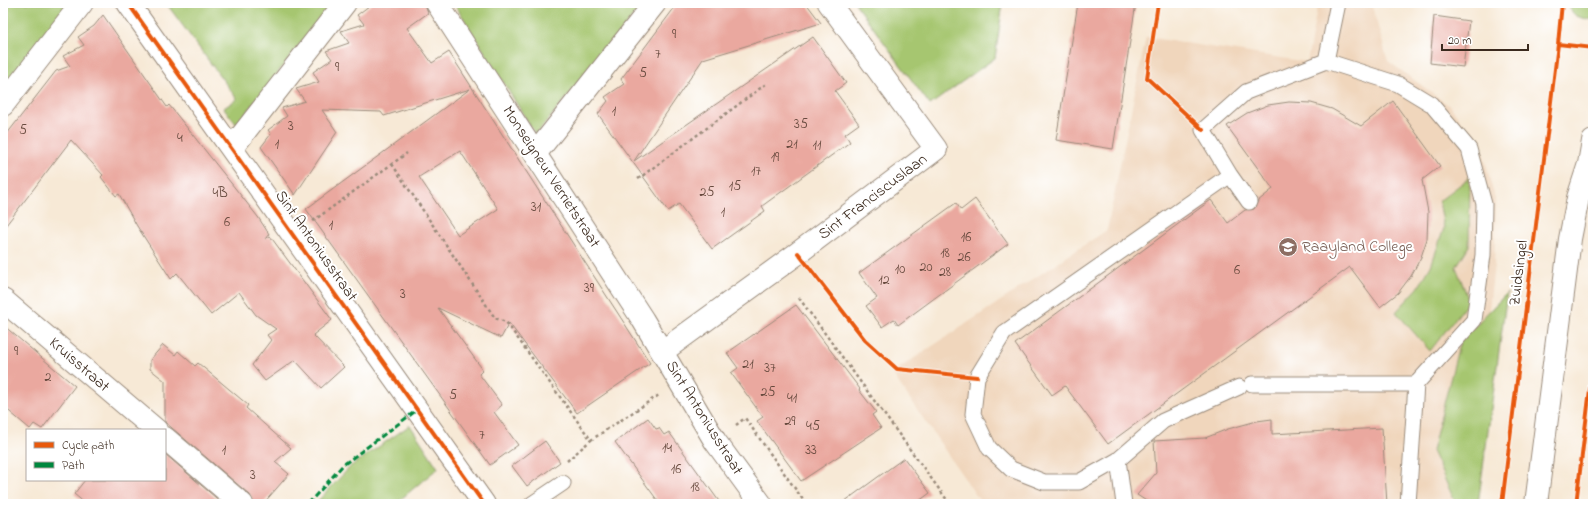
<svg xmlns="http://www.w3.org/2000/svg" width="1596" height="507" viewBox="0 0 1596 507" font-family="'Indie Flower',sans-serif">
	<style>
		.built { fill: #f0d6bc }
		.green { fill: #a6c66f; stroke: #707846 }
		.building { fill: #eaa89f; fill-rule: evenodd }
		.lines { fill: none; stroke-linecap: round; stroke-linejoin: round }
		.service-casing { stroke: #998a7a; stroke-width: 17 }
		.minor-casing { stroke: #998a7a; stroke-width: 24 }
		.secondary-casing { stroke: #998a7a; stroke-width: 24 }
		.path { stroke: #998a7a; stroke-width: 2.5; stroke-dasharray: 3 3; stroke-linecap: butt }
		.service { stroke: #fff; stroke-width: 15 }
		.minor { stroke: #fff; stroke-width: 22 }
		.secondary { stroke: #fff; stroke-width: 22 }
		.quiet { stroke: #00873e; stroke-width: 3; stroke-dasharray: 6 3; stroke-linecap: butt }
		.cycleway-casing { stroke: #fff; stroke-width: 6 }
		.cycleway { stroke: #e8590c; stroke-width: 4 }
		.labels { text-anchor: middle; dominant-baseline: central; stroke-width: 4; stroke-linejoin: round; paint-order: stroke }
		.number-label { font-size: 14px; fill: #674a3e }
		.street-label { font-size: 16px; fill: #3b2a1e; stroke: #fff }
		.education-label { font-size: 16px; fill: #785e54; stroke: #fff; text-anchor: start }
	</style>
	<rect width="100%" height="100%" fill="#fff"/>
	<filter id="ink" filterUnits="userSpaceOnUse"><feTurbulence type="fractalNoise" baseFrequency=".025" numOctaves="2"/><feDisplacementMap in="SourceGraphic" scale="8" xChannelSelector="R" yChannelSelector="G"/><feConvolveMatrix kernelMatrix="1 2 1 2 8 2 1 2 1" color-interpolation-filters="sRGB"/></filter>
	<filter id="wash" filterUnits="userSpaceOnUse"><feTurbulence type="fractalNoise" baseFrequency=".012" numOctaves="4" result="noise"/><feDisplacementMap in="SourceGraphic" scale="16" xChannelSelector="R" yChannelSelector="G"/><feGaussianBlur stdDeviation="0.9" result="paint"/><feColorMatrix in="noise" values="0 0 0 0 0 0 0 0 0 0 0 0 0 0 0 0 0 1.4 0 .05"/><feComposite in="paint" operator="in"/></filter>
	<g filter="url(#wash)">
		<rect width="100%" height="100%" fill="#f7e9d6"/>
		<path class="built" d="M1318,3H1371L1388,61L1451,107L1482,149L1496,203L1494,265L1467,504H982L892,373L1107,230L1146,37L1307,62Z"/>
		<path class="green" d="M3,3H71L3,90Z
			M166,3H332L237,125L224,108L237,99Z
			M454,3H644L536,135Z
			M855,3H1003L995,58L930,105Z
			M1590,3L1593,8V20C1579,17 1573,18 1568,4Z
			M1470,177L1469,246L1456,267L1469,301L1430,351L1396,312L1418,288L1431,266L1444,228L1439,201Z
			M1507,293L1478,504H1456L1432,451L1460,341Z
			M410,425L438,468L395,504H315L351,466Z"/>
		<g id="blocks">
			<path class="building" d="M373,3H425L428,13L407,28L432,63L449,52L650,363L577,413L509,323L501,338L438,308L483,370L479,374L502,405L494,412L518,445L490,465L306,209L470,89L384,116L381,112L322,110L337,132L295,195L261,147L271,134L268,130L287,116L282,108L305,101L296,89L319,82L313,72L332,59L326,51L349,43L341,31L364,24L357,15ZM460,151L498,209L458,235L419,177Z
				M678,3H806L821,23L703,59L634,161L813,37L846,83L835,91L859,124L845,134L850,142L762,206L765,211L712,249L679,204L668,211L598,114L608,101L605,97L624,84L621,79Z
				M1078,3H1136L1113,149L1056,140Z
				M103,15L167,107L169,105L258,217L269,234L265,239L270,236L332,320L313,335L344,367L321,388L295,360L265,381L252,365L271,340L267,335L276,329L256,315L239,292L211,315L177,273L171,279L137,226L119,194L116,196L101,177L103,175L71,140L3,229V139L56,71L70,66L63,56L84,45L78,37L94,26Z
				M1434,16L1469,21L1463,67L1430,63Z
				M1393,101L1440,166L1422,180L1428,212L1427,239L1421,257L1411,276L1398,293L1380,307L1350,267L1108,444L1065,386L1052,395L1015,344L1211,200L1228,223L1245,210L1254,209L1258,201L1273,189L1227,126L1247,113L1268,105L1289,102L1311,103L1332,109L1361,126Z
				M975,199L1008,244L898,325L894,319L882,327L866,306L877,298L859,273L956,203L961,210Z
				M796,305L860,389L859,390L876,412L872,415L881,428L801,481L757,421L763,417L731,373L738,368L727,353Z
				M3,325L75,386L42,429L34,424L30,429L3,406Z
				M163,345L175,355L178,351L195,366L198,363L248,405L246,408L291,448L275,462L289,474L263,504H254L250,495L165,422V381L150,369V360Z
				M648,418L656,429L659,428L664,435L669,432L721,504H660L615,442Z
				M1272,419V434L1382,428L1387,504H1151L1137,495L1156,473L1154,441L1205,438L1228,429L1257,421Z
				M545,441L560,462L527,486L512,466Z
				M165,454L223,504H86L74,494L85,480H165Z
				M904,458L930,493L915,504H841Z"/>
		</g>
	</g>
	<g filter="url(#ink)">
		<use href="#blocks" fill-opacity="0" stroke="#998a7a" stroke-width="1"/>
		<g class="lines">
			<defs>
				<path id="service" d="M1338,3L1326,61L1398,84L1431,104L1469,149L1484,204L1483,255L1474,320L1416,384L1408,504
					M1230,175L1004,333L977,377L973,414L989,448L1011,469L1044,482H1079L1118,460L1163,421L1239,387
					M1249,202L1230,175L1203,130L1246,92L1326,61
					M1252,384H1416
					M1118,460L1124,504
					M532,504L563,483"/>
				<path id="minor" d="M128,3L484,504
					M437,3L643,320L715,441L761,504
					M3,105L82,3
					M232,148L345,3
					M536,153L655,3
					M3,300L156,430
					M663,351L798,253L936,149L829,3
					M165,438L242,504"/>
				<path id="secondary" d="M1536,504L1570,239L1578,198L1589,164L1593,141"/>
			</defs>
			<use href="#service" class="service-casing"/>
			<use href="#minor" class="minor-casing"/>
			<use href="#secondary" class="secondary-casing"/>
			<path class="path" d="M392,164L495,318L506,322L591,440L659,395
				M638,179L766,84
				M313,221L407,153
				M799,298L950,504
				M736,425L745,418L806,504
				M567,461L591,440"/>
			<use href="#service" class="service"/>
			<use href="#minor" class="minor"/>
			<use href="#secondary" class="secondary"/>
			<path class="quiet" d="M308,504L343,465L417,410"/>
			<defs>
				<path id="cycleway" d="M128,3L484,504
					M1158,3L1147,78L1203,130
					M1562,3L1558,44L1593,48
					M798,253L865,340L897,369L977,377
					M1502,504L1558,44
					M1576,504L1593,364"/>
			</defs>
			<use href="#cycleway" class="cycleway-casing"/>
			<use href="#cycleway" class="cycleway"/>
		</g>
	</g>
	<defs>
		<symbol id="school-disc" viewBox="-11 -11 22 22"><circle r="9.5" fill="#8d6e63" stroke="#fff"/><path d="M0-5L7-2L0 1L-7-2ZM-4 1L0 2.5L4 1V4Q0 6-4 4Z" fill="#fff"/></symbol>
	</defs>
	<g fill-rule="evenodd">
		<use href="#school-disc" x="1277" y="236" width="22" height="22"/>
	</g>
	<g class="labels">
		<g class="number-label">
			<text x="674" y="34">9</text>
			<text x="658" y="54">7</text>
			<text x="337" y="67">9</text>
			<text x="643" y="73">5</text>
			<text x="614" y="111">1</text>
			<text x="801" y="124">35</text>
			<text x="291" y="126">3</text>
			<text x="23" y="130">5</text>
			<text x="180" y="138">4</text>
			<text x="277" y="144">1</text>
			<text x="792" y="144">21</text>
			<text x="817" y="145">11</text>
			<text x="775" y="157">19</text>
			<text x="756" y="171">17</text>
			<text x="735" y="186">15</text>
			<text x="707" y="192">25</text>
			<text x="220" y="193">4B</text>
			<text x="536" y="207">31</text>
			<text x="723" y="212">1</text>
			<text x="227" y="222">6</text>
			<text x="331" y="225">1</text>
			<text x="966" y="237">16</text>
			<text x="945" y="253">18</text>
			<text x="964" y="257">26</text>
			<text x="926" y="267">20</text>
			<text x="900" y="269">10</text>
			<text x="1237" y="270">6</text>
			<text x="945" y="272">28</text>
			<text x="884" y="280">12</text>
			<text x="589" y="288">39</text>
			<text x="403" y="294">3</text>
			<text x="16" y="351">9</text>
			<text x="748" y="364">21</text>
			<text x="770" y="368">37</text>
			<text x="48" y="377">2</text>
			<text x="768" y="392">25</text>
			<text x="453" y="395">5</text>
			<text x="792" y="398">41</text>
			<text x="790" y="421">29</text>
			<text x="813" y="426">45</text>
			<text x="482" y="435">7</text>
			<text x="667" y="448">14</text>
			<text x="224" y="450">1</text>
			<text x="811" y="450">33</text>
			<text x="676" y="469">16</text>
			<text x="253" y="475">3</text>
			<text x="695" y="487">18</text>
		</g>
		<g class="street-label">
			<text transform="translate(551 177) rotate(57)">Monseigneur Verrietstraat</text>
			<text transform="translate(873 197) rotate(-37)">Sint Franciscuslaan</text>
			<text transform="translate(316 246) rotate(55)">Sint Antoniusstraat</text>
			<text transform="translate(1519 273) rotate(-83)">Zuidsingel</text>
			<text transform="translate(79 365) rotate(41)">Kruisstraat</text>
			<text transform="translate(704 418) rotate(58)">Sint Antoniusstraat</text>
		</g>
		<g class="education-label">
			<text x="1302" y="247">Raayland College</text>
		</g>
	</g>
	<rect width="1596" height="507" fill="none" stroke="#fff" stroke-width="16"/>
	<rect x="26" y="429" width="140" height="52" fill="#ffffff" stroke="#b1aaa5"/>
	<rect x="34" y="442" width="20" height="6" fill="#e8590c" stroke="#b1aaa5"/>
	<text x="62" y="449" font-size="12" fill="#3b2a1e">Cycle path</text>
	<rect x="34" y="462" width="20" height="6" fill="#00873e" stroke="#b1aaa5"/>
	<text x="62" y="469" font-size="12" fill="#3b2a1e">Path</text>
	<path d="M1442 44v6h86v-6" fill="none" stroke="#3b2a1e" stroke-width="2"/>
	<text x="1448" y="44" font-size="12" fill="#3b2a1e" stroke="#ffffff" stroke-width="3" paint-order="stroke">20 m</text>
</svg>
